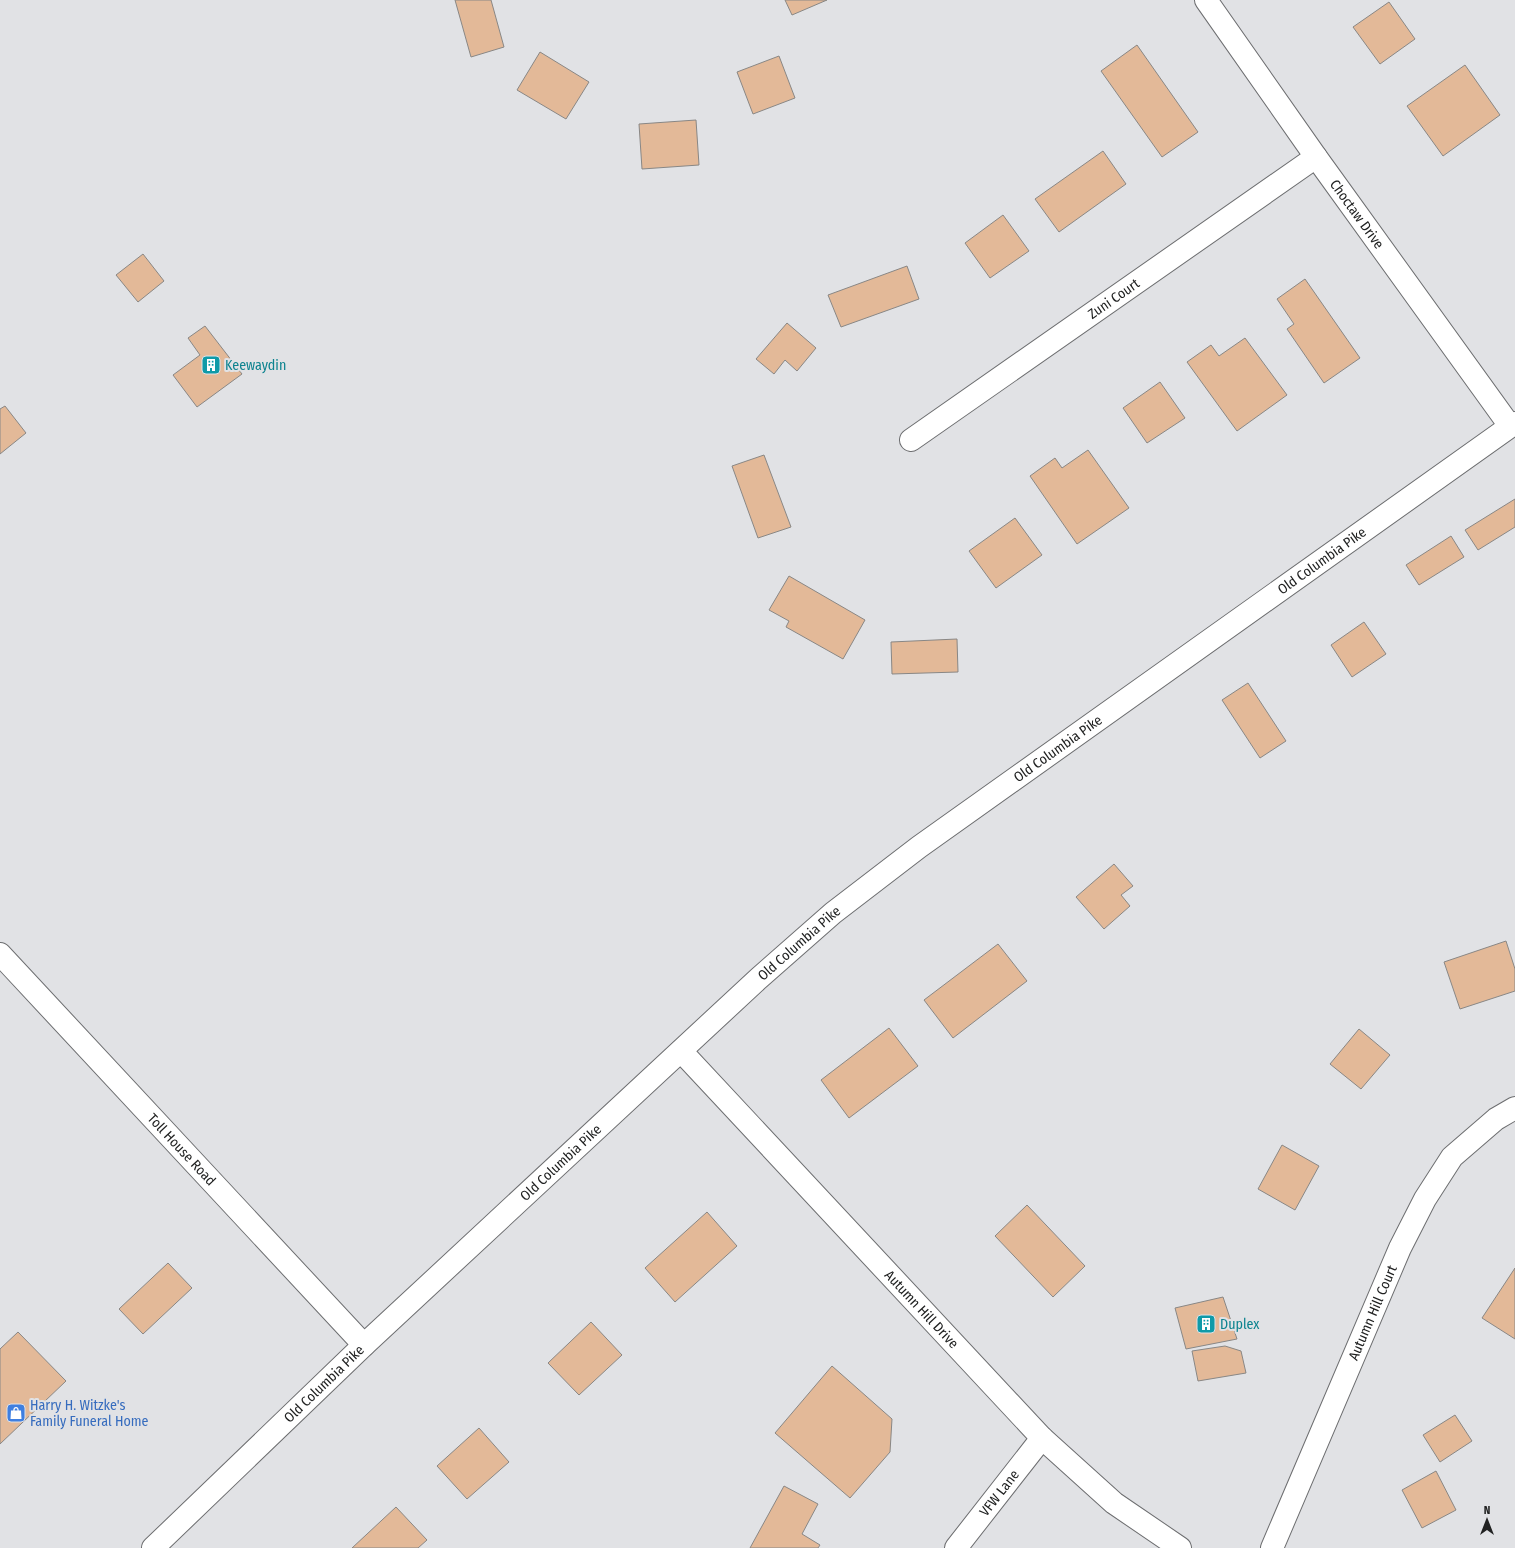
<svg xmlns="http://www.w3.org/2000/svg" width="1515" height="1548" viewBox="0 0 1515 1548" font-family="'Fira Sans Condensed',sans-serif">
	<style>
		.building { fill: #e3b998; stroke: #898785 }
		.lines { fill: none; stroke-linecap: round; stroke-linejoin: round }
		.street-casing { stroke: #6d6e70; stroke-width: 24 }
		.secondary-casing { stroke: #6d6e70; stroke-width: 24 }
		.street { stroke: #fff; stroke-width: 22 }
		.secondary { stroke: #fff; stroke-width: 22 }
		.labels { text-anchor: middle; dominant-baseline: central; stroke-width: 4; stroke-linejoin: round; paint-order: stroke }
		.street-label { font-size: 14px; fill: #212222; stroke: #e1e2e5 }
		.culture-label { font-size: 14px; fill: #0d838f; stroke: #e1e2e5; text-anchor: start }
		.shop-label { font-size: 14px; fill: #366cbe; stroke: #e1e2e5; text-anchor: start }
	</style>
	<rect width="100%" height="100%" fill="#e1e2e5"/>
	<path class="building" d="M455,0H491L504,47L471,57Z
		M785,0H827L792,15Z
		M1389,2L1415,39L1380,64L1353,27Z
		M1137,45L1198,132L1162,157L1101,71Z
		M540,52L589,82L566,119L517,90Z
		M779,56L795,98L753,114L737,72Z
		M1465,65L1500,115L1443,156L1407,106Z
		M696,120L699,165L642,169L639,124Z
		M1103,151L1126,184L1059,232L1035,199Z
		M1003,215L1029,251L990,278L965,243Z
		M143,254L164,281L138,302L116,275Z
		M907,266L919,299L841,327L828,295Z
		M1305,279L1360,358L1324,383L1287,329L1294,324L1277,299Z
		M787,323L816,348L797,371L785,360L774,374L756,359Z
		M205,326L242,374L197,407L173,375L200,355L188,338Z
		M1245,338L1287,395L1237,431L1187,362L1211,345L1219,356Z
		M1160,382L1185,418L1147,443L1123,408Z
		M5,406L26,433L0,454V409Z
		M1088,450L1129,508L1077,544L1030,476L1055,458L1062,468Z
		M764,455L791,527L758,538L732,466Z
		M1515,499V527L1478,550L1465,530Z
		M1015,518L1042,555L996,588L969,551Z
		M1451,536L1464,557L1419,585L1406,565Z
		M789,576L865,620L843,659L786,627L789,621L769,610Z
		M1364,622L1386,654L1352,677L1331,645Z
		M957,639L958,672L892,674L891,642Z
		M1248,683L1286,741L1260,758L1222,700Z
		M1114,864L1133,886L1121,895L1130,906L1104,929L1076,897Z
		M1506,941L1515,969V991L1460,1009L1444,962Z
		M998,944L1027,981L953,1038L924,1000Z
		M889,1028L918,1066L849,1118L821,1080Z
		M1359,1029L1390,1055L1361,1089L1330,1064Z
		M1282,1145L1319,1166L1295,1210L1258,1189Z
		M1027,1205L1085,1266L1053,1297L995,1236Z
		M707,1212L737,1246L675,1302L645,1268Z
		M168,1263L192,1288L143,1334L119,1309Z
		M1515,1268V1339L1482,1318Z
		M1223,1297L1237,1339L1186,1349L1175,1308Z
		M591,1322L622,1355L579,1395L548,1363Z
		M18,1332L66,1381L0,1444V1349Z
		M1225,1346L1241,1351L1246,1373L1198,1381L1192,1351Z
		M832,1366L892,1419L890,1452L850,1498L775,1433Z
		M1455,1415L1472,1441L1440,1462L1423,1435Z
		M479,1428L509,1462L467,1499L437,1466Z
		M1436,1471L1456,1510L1422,1528L1402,1490Z
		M784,1486L818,1504L802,1534L820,1545L818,1548H750Z
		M396,1507L427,1540L418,1548H352Z"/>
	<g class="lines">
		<defs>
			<g id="street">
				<path id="s1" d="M1206,0L1316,157L1510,426"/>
				<path id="s2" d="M911,440L1316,157"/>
				<path id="s3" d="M681,1051L1042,1438L1114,1503L1180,1548"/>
				<path id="s4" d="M956,1548L1042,1438"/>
				<path id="s5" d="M1272,1548L1400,1248L1425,1199L1452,1157L1496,1119L1515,1108"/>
			</g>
			<g id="secondary">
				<path id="s6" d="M0,954L364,1345"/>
				<path id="s7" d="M153,1548L364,1345L758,979L833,913L919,847L1515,423"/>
			</g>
		</defs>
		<use href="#street" class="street-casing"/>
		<use href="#secondary" class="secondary-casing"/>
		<use href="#street" class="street"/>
		<use href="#secondary" class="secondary"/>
	</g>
	<defs>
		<symbol id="building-square" viewBox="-11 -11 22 22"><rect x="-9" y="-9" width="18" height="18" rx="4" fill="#0f9aa8" stroke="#e1e2e5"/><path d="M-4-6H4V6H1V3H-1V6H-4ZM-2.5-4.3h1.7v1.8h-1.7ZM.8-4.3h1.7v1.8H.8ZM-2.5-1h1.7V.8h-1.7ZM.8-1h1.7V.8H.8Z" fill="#fff"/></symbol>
		<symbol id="shop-square" viewBox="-11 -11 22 22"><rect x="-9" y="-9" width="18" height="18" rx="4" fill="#3f7fe0" stroke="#e1e2e5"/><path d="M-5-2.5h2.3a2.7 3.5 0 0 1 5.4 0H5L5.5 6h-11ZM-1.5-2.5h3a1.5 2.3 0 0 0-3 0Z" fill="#fff"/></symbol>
	</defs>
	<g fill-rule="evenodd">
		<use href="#building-square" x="200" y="354" width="22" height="22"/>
		<use href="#building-square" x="1195" y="1313" width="22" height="22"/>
		<use href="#shop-square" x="5" y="1402" width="22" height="22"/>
	</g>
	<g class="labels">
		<g class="street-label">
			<text stroke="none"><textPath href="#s1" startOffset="262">Choctaw Drive</textPath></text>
			<text stroke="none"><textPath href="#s2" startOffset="247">Zuni Court</textPath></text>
			<text stroke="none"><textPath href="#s7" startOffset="1533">Old Columbia Pike</textPath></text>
			<text stroke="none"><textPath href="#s7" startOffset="1209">Old Columbia Pike</textPath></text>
			<text stroke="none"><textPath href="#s7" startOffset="885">Old Columbia Pike</textPath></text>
			<text stroke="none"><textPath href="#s6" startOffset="267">Toll House Road</textPath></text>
			<text stroke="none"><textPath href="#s7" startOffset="561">Old Columbia Pike</textPath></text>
			<text stroke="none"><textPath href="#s3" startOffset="353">Autumn Hill Drive</textPath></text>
			<text stroke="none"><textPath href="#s5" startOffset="256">Autumn Hill Court</textPath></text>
			<text stroke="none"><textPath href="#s7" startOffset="237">Old Columbia Pike</textPath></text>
			<text stroke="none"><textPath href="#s4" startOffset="70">VFW Lane</textPath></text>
		</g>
		<g class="culture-label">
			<text x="225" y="365">Keewaydin</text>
			<text x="1220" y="1324">Duplex</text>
		</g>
		<g class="shop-label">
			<text x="30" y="1405">Harry H. Witzke's<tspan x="30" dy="16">Family Funeral Home</tspan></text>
		</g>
	</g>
	<g transform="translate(1487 1520)" stroke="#e1e2e5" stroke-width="3" paint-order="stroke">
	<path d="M0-3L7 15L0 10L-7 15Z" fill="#212222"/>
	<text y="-6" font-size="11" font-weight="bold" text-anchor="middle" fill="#212222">N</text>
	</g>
</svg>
